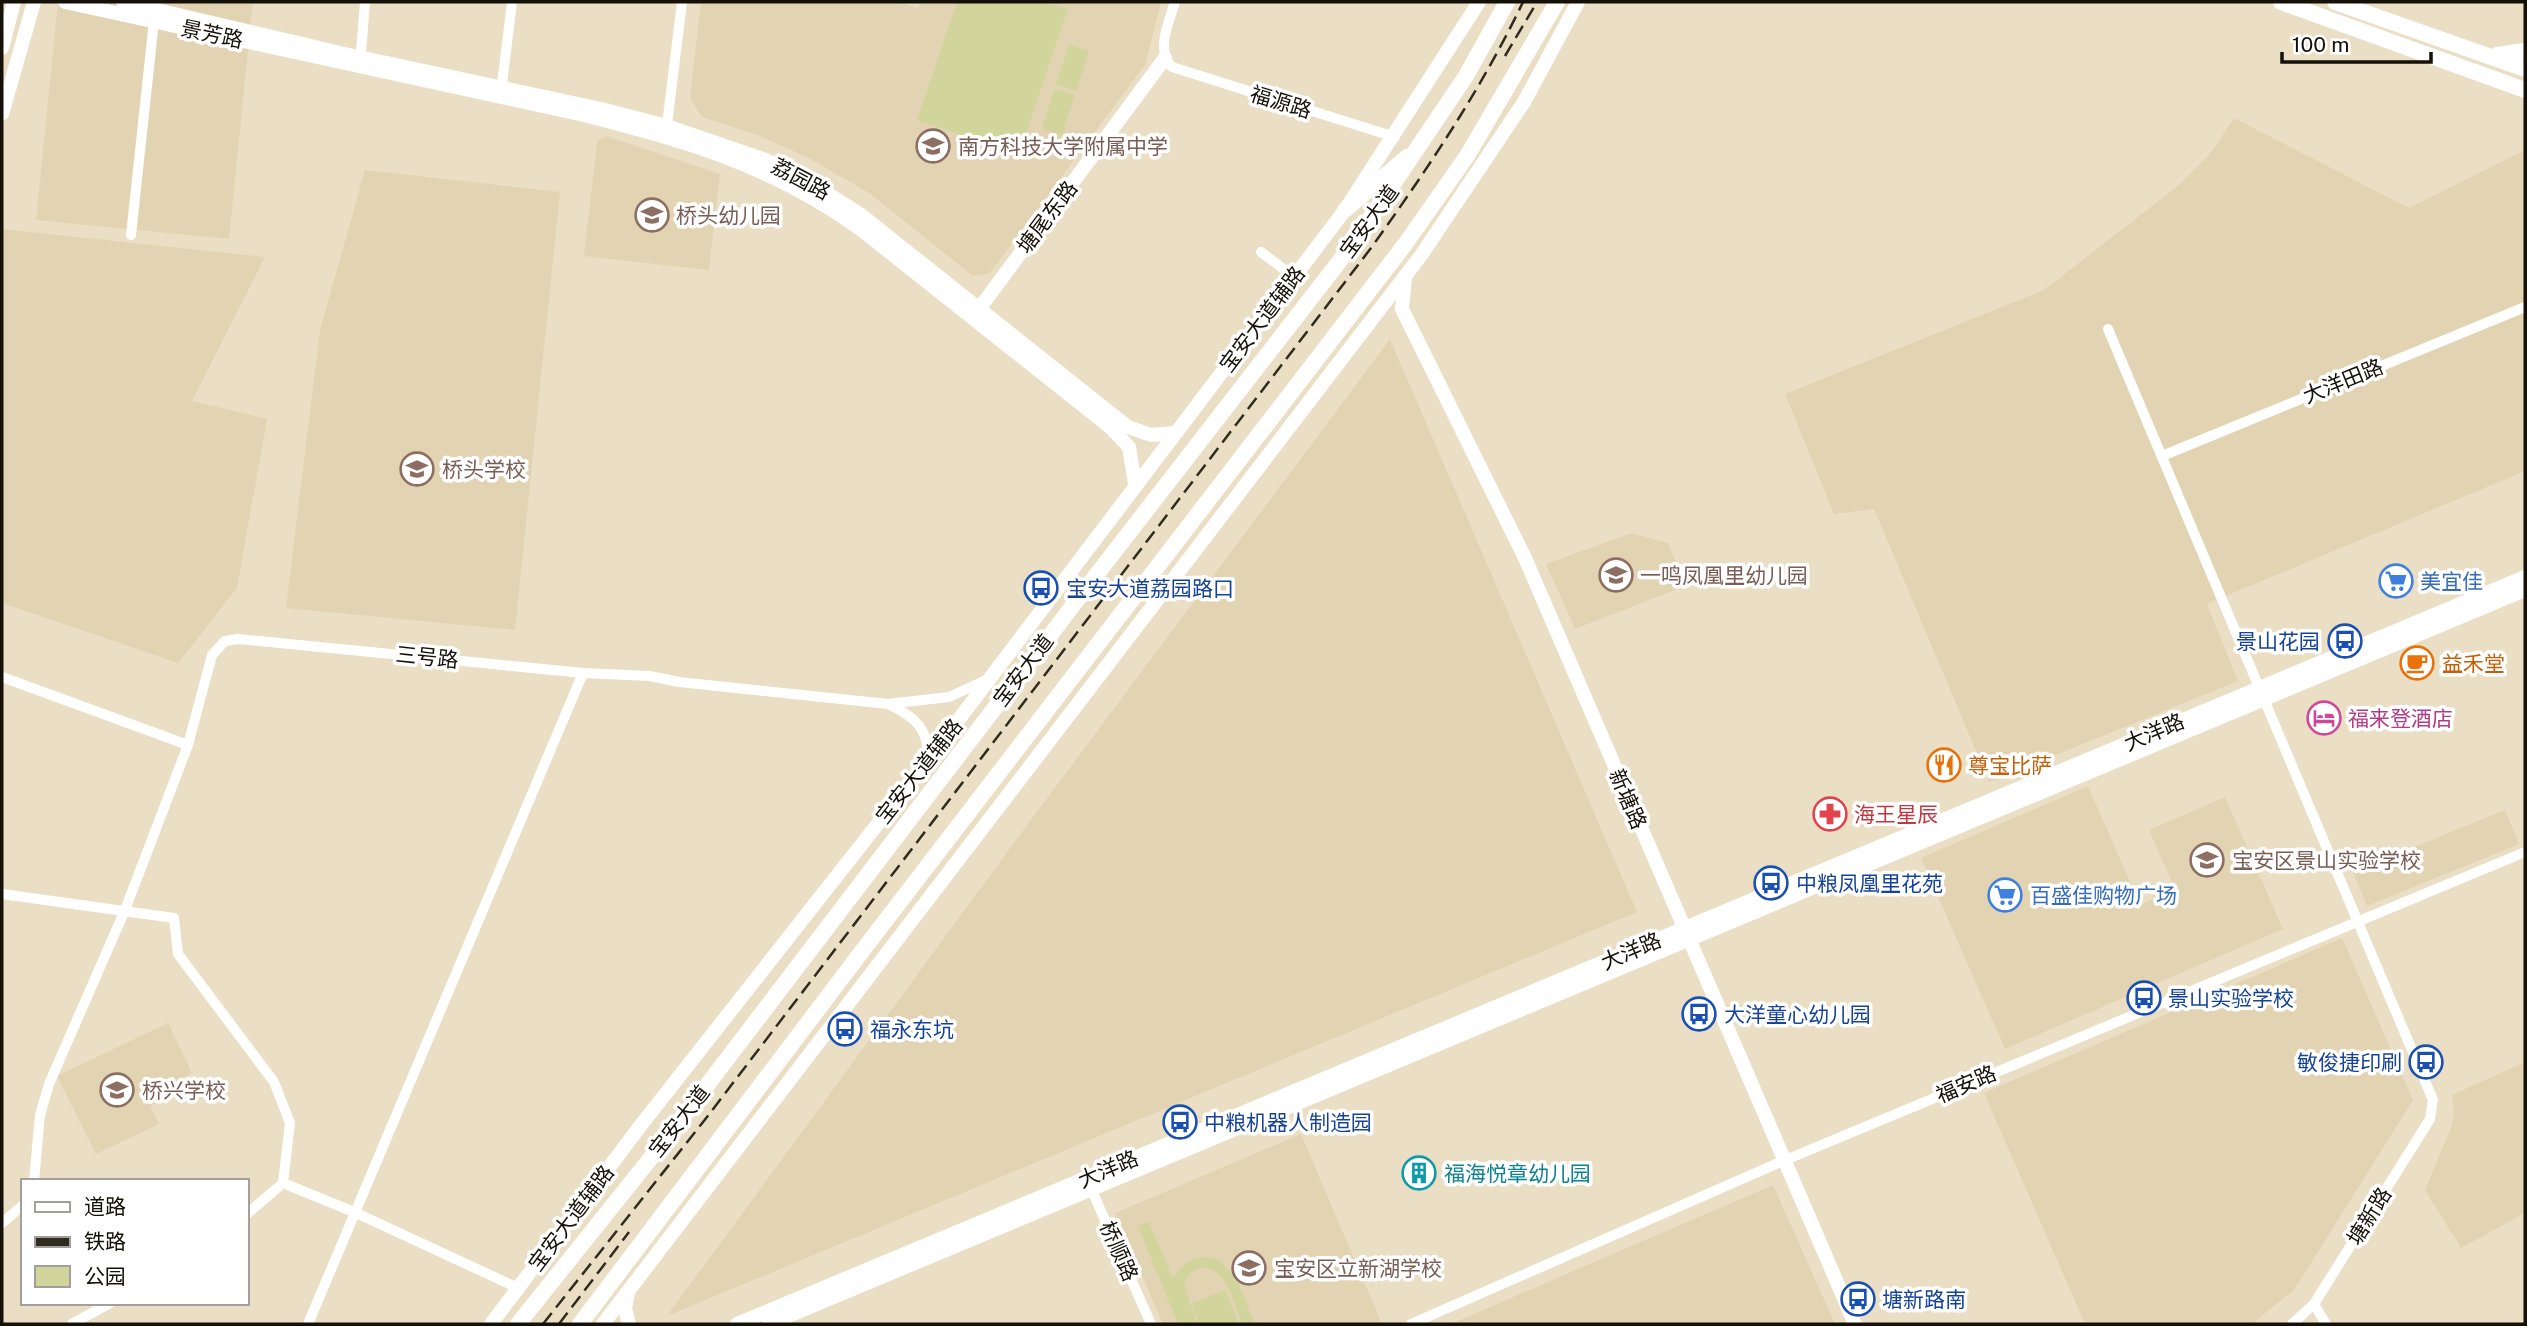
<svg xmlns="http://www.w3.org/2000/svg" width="2527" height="1326" viewBox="0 0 2527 1326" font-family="'Public Sans','Noto Sans SC',sans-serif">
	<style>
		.built { fill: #e2d4b2 }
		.green { fill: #d1d59b }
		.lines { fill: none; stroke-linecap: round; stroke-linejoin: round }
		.street { stroke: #fff; stroke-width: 10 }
		.secondary { stroke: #fff; stroke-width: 14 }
		.primary { stroke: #fff; stroke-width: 16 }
		.rail { stroke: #2f2b1f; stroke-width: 2.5; stroke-dasharray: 14 7; stroke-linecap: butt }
		.labels { text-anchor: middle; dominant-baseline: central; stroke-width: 7; stroke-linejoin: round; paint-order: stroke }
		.street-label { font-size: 21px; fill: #151108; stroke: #fff }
		.education-label { font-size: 21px; fill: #785e54; stroke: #fff; text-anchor: start }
		.shop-label { font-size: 21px; fill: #366cbe; stroke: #fff; text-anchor: start }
		.transit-label { font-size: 21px; fill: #164399; stroke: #fff; text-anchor: start }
		.food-label { font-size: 21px; fill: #c56008; stroke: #fff; text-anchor: start }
		.hotel-label { font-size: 21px; fill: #b23c85; stroke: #fff; text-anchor: start }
		.health-label { font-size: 21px; fill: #be3a42; stroke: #fff; text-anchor: start }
		.culture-label { font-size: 21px; fill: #0d838f; stroke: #fff; text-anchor: start }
	</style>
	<rect width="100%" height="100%" fill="#eadfc4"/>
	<path class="built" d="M58,2H253L229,239L36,220Z
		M701,2H898L918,8L921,2H1161L1145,65L990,273L973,276L869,193L807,157L757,135L702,117L690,98Z
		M2234,118L2409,208L2525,150V471L2207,604L2238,681L1989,782L1874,509L1834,514L1785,394L2044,290L2179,185L2210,154Z
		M606,136L720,174L709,270L584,256L597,142Z
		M365,170L560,192L515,630L286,608L320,330Z
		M2,229L265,257L192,401L267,419L237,588L178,663L2,603Z
		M1390,339L1637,912L667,1316L1013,844Z
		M1632,533L1668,543L1685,586L1575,629L1546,564Z
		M2088,786L2140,905L2175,889L2149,830L2225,797L2283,929L2005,1049L1921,858Z
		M2505,810L2519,844L2367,906L2353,872Z
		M2342,938L2413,1100L2294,1290L2252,1324H2085L1984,1093Z
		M168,1023L192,1073L168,1085L173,1096L150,1106L159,1124L96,1154L57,1076Z
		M2525,1062V1213L2461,1248L2425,1190L2452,1125L2454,1111L2452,1095Z
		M1301,1134L1382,1324H1163L1115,1213Z
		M1773,1185L1835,1324H1451L1638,1243Z"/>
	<path class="green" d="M957,2H1045L1068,9L1019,154L917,120Z
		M1069,44L1089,51L1076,91L1056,84Z
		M1055,89L1075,95L1062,135L1042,128Z
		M1149,1222L1173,1279C1183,1262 1196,1253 1217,1259L1235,1276L1255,1324H1242C1235,1307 1225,1260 1197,1269C1190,1272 1186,1279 1184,1286L1197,1324H1178L1138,1226Z
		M1225,1290L1239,1324H1200L1191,1304Z"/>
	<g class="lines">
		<path class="street" d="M1175,2C1169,22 1155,50 1172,67L1395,137
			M360,64L365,2
			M501,93L512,2
			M666,133L682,2
			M131,235L156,2
			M1261,252L1294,277
			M2108,329L2433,1100L2430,1119L2314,1304L2292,1324
			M2162,456L2525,307
			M2,677L188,745
			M928,760C929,729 916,717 888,704L949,697L986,680
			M2,894L174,918L178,954L274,1082L290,1123L283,1183L354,1212L518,1288
			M34,1181L40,1115L49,1084L125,910L188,745L212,655L225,641L238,639L583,673L650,676L679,682L888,704
			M1089,1184L1151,1324
			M247,1214L283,1183
			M2,1223L23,1205
			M2314,1304L2326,1324
			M72,1324L110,1303
			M308,1324L583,673
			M1411,1324L1783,1161L2525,852"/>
		<path class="secondary" d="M65,2L584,115C689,142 774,166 863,231L1110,427L1129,447L1135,484
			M123,2L349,55L601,109L667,126L763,159L795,173L861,215L1128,427L1151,435L1174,433
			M2,48L14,2
			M2,114L34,2
			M1405,278L1402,309L1525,558L1855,1324
			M979,309L1165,58
			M628,1293L625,1308L629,1324
			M491,1324L641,1125L928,760L1345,210L1479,2
			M603,1324L1422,254L1524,102L1578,2
			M737,1324L2525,577
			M769,1324L2525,590"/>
		<path class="primary" d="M2281,2L2525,90
			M2335,2L2525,69
			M2497,55L2525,51
			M1345,210L1407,157
			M518,1324L666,1139L1087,587L1352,245L1466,76L1507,2
			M580,1324L866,946L1406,243L1467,156L1557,2"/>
		<path class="rail" d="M1505,56L1537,2
			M543,1324L707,1117L1371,248C1427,170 1482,88 1523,2
			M559,1324L629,1232"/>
	</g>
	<defs>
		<symbol id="school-ring" viewBox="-11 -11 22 22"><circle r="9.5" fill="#fff" stroke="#8d6e63" stroke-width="1.5"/><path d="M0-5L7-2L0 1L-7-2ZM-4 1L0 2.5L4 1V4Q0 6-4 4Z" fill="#8d6e63"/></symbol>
		<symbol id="supermarket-ring" viewBox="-11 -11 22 22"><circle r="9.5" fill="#fff" stroke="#3f7fe0" stroke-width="1.5"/><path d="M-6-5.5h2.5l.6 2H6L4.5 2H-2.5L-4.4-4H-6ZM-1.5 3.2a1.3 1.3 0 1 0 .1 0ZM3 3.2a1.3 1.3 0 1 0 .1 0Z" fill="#3f7fe0"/></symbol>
		<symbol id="bus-ring" viewBox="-11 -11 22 22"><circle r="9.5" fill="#fff" stroke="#1a4fb4" stroke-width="1.5"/><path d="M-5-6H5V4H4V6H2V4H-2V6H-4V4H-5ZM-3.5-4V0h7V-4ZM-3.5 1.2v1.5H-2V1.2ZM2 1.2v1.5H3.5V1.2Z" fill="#1a4fb4"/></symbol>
		<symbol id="cafe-ring" viewBox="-11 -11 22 22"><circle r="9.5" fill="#fff" stroke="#e8710a" stroke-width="1.5"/><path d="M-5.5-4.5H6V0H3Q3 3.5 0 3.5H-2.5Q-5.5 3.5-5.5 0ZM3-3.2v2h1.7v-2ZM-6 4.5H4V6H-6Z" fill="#e8710a"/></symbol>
		<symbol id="hotel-ring" viewBox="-11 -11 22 22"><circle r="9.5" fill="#fff" stroke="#d1479c" stroke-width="1.5"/><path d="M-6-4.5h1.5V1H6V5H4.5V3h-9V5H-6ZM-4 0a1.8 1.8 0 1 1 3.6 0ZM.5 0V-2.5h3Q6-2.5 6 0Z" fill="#d1479c"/></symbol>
		<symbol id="restaurant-ring" viewBox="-11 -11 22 22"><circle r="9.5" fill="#fff" stroke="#e8710a" stroke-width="1.5"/><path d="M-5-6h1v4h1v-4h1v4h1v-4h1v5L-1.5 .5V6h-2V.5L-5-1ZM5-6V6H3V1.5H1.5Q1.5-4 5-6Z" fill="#e8710a"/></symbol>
		<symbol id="pharmacy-ring" viewBox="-11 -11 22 22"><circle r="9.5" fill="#fff" stroke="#e0444e" stroke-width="1.5"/><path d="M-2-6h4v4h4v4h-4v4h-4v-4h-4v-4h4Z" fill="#e0444e"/></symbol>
		<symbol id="building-ring" viewBox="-11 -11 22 22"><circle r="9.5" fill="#fff" stroke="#0f9aa8" stroke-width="1.5"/><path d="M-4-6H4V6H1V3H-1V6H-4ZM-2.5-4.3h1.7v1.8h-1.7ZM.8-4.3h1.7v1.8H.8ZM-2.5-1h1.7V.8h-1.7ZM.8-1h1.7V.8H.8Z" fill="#0f9aa8"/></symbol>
	</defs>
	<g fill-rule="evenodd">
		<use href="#school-ring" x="914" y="127" width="38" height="38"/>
		<use href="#school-ring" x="633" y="196" width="38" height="38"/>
		<use href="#school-ring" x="398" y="450" width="38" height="38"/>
		<use href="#school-ring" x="1597" y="556" width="38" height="38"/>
		<use href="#supermarket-ring" x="2377" y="562" width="38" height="38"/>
		<use href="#bus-ring" x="1022" y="569" width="38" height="38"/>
		<use href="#bus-ring" x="2326" y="622" width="38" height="38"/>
		<use href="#cafe-ring" x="2398" y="644" width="38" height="38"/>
		<use href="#hotel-ring" x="2305" y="699" width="38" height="38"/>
		<use href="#restaurant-ring" x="1925" y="746" width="38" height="38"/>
		<use href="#pharmacy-ring" x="1811" y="795" width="38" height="38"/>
		<use href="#school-ring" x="2188" y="841" width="38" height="38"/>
		<use href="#bus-ring" x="1752" y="864" width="38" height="38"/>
		<use href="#supermarket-ring" x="1986" y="876" width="38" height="38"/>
		<use href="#bus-ring" x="2125" y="979" width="38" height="38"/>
		<use href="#bus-ring" x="1680" y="995" width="38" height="38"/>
		<use href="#bus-ring" x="826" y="1010" width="38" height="38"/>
		<use href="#bus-ring" x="2407" y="1043" width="38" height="38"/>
		<use href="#school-ring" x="98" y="1071" width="38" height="38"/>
		<use href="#bus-ring" x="1161" y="1103" width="38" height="38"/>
		<use href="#building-ring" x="1400" y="1154" width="38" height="38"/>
		<use href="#school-ring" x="1230" y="1249" width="38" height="38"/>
		<use href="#bus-ring" x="1839" y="1280" width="38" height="38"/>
	</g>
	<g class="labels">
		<g class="street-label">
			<text transform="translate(212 34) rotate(12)">景芳路</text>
			<text transform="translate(1281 102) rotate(17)">福源路</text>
			<text transform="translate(801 179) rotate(28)">荔园路</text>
			<text transform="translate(1047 217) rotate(-53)">塘尾东路</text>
			<text transform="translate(1369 221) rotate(-54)">宝安大道</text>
			<text transform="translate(1262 319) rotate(-53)">宝安大道辅路</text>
			<text transform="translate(2343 381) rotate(-22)">大洋田路</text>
			<text transform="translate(427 657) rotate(6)">三号路</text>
			<text transform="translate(1023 670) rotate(-53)">宝安大道</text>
			<text transform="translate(2154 732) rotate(-23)">大洋路</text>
			<text transform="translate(919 771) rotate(-52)">宝安大道辅路</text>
			<text transform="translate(1628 799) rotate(67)">新塘路</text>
			<text transform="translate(1631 951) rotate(-23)">大洋路</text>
			<text transform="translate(1966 1084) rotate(-23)">福安路</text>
			<text transform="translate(679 1121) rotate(-52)">宝安大道</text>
			<text transform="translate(1108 1169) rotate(-23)">大洋路</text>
			<text transform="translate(2369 1216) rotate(-58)">塘新路</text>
			<text transform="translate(571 1218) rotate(-53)">宝安大道辅路</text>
			<text transform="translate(1119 1251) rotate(66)">桥顺路</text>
		</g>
		<g class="education-label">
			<text x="958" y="146">南方科技大学附属中学</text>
			<text x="676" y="215">桥头幼儿园</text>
			<text x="442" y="469">桥头学校</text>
			<text x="1640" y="575">一鸣凤凰里幼儿园</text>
			<text x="2232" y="860">宝安区景山实验学校</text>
			<text x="142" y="1090">桥兴学校</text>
			<text x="1274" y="1268">宝安区立新湖学校</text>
		</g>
		<g class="shop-label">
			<text x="2420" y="581">美宜佳</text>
			<text x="2030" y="895">百盛佳购物广场</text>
		</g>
		<g class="transit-label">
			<text x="1066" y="588">宝安大道荔园路口</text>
			<text x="2320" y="641" text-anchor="end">景山花园</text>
			<text x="1796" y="883">中粮凤凰里花苑</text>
			<text x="2168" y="998">景山实验学校</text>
			<text x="1724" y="1014">大洋童心幼儿园</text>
			<text x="870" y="1029">福永东坑</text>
			<text x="2402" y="1062" text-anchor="end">敏俊捷印刷</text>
			<text x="1204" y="1122">中粮机器人制造园</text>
			<text x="1882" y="1299">塘新路南</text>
		</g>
		<g class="food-label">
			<text x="2442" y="663">益禾堂</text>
			<text x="1968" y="765">尊宝比萨</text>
		</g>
		<g class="hotel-label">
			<text x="2348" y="718">福来登酒店</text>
		</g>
		<g class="health-label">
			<text x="1854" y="814">海王星辰</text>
		</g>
		<g class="culture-label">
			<text x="1444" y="1173">福海悦章幼儿园</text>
		</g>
	</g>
	<rect width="2527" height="1326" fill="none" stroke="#151108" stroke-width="7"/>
	<rect x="21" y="1179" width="228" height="126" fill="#ffffff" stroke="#a1a09c" stroke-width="2"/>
	<rect x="35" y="1202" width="35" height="10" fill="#ffffff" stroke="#a1a09c" stroke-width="2"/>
	<text x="84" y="1214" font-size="21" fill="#151108">道路</text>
	<rect x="35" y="1237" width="35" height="10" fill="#2f2b1f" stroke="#a1a09c" stroke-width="2"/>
	<text x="84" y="1249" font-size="21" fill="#151108">铁路</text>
	<rect x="35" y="1266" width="35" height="21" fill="#d1d59b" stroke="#a1a09c" stroke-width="2"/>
	<text x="84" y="1284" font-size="21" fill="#151108">公园</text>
	<path d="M2282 52v10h149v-10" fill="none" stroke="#151108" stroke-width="3.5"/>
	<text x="2292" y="52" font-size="21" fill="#151108" stroke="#ffffff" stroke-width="5" paint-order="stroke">100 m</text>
</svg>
